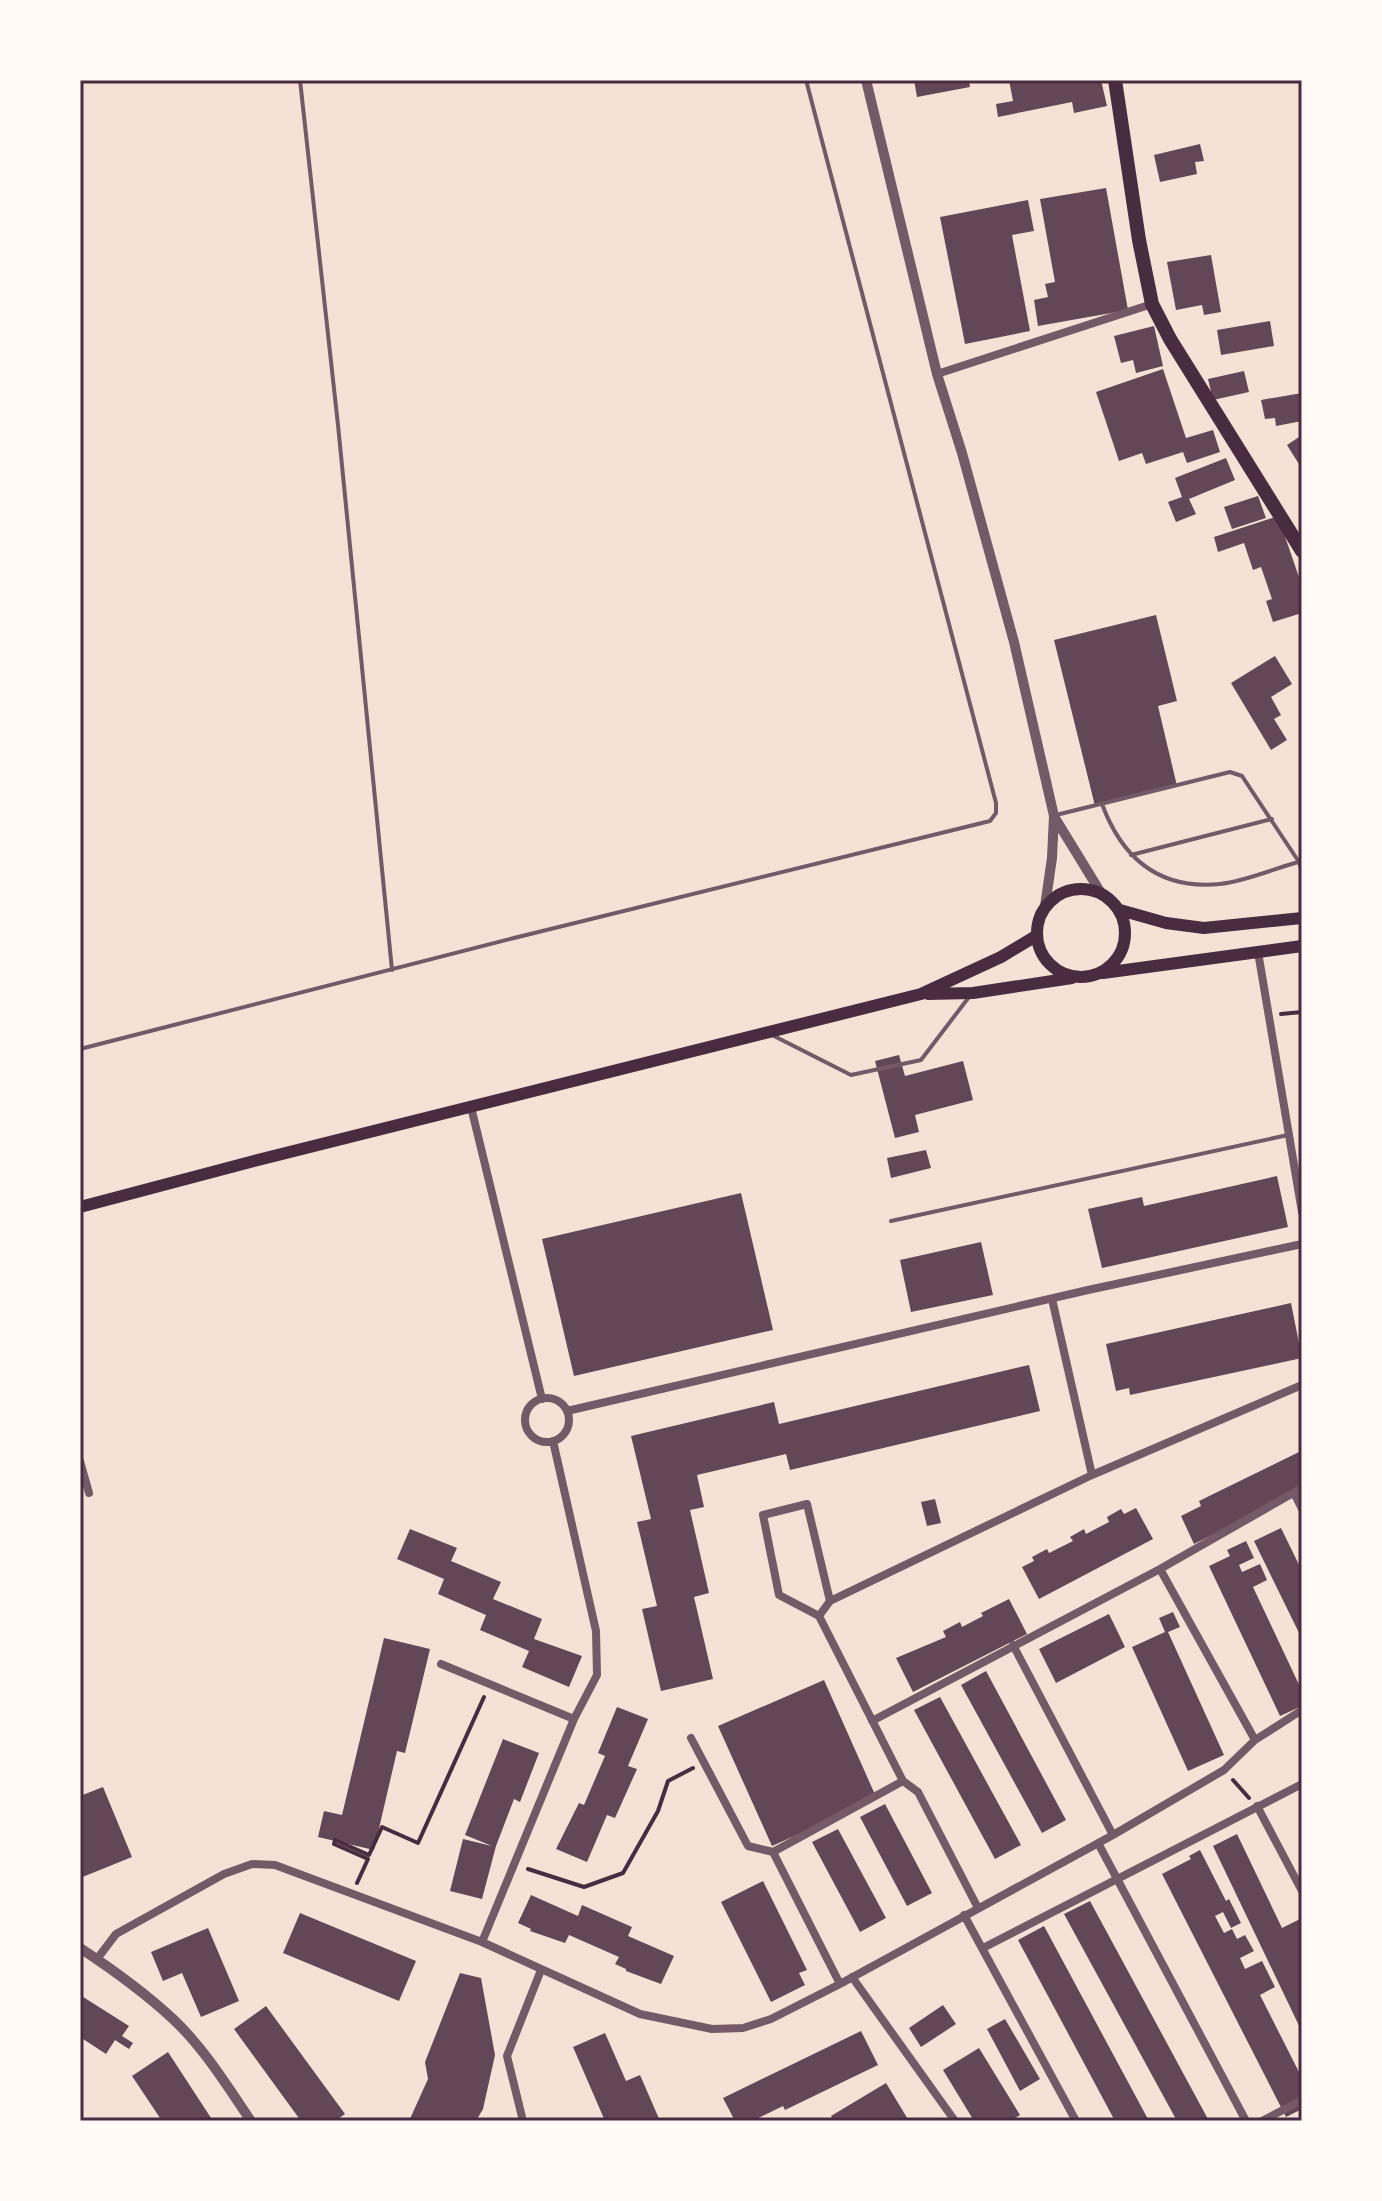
<svg xmlns="http://www.w3.org/2000/svg" width="1382" height="2201" viewBox="0 0 1382 2201" font-family="'Source Sans 3',sans-serif">
	<style>
		.building { fill: #644757 }
		.lines { fill: none; stroke-linecap: round; stroke-linejoin: round }
		.path { stroke: #4a2c40; stroke-width: 4 }
		.service { stroke: #755966; stroke-width: 4 }
		.minor { stroke: #755966; stroke-width: 8 }
		.tertiary { stroke: #755966; stroke-width: 10 }
		.secondary { stroke: #4a2c40; stroke-width: 12 }
		.primary { stroke: #4a2c40; stroke-width: 14 }
		.neatline { fill: none; stroke: #4a2c40; stroke-width: 3 }
	</style>
	<rect width="100%" height="100%" fill="#f7e1d7"/>
	<path class="building" d="M914,80H969L970,87L917,97Z
		M1009,80H1101L1107,106L1074,113L1072,102L998,117L996,104L1013,101Z
		M1200,144L1204,161L1195,162L1197,174L1160,182L1154,155Z
		M1106,188L1128,310L1038,326L1034,300L1048,297L1045,284L1055,282L1040,199Z
		M1028,200L1034,231L1012,235L1030,331L965,344L940,217Z
		M1211,255L1221,312L1204,315L1202,305L1176,310L1167,262Z
		M1270,321L1274,346L1221,355L1217,330Z
		M1154,326L1163,366L1136,373L1133,360L1121,363L1114,336Z
		M1163,369L1186,438L1213,430L1220,452L1187,463L1183,452L1146,464L1142,453L1119,461L1096,392Z
		M1244,371L1249,392L1213,400L1208,379Z
		M1302,393V421L1276,426L1275,418L1265,419L1261,400Z
		M1302,435V469L1287,445Z
		M1226,458L1235,480L1189,499L1196,514L1176,522L1168,502L1182,497L1175,478Z
		M1258,496L1266,518L1232,529L1224,507Z
		M1278,516L1302,586V613L1273,622L1266,601L1272,599L1261,567L1253,570L1244,543L1218,552L1214,537Z
		M1156,615L1177,701L1158,706L1177,786L1095,806L1054,640Z
		M1275,656L1292,684L1271,697L1281,715L1274,719L1287,740L1271,750L1231,683Z
		M899,1055L905,1076L963,1061L973,1100L915,1115L919,1132L895,1138L875,1061Z
		M926,1150L931,1168L891,1178L887,1158Z
		M1277,1176L1288,1227L1102,1268L1088,1209L1142,1197L1144,1206Z
		M741,1193L773,1330L574,1376L542,1239Z
		M981,1242L993,1295L911,1312L900,1260Z
		M1291,1303L1302,1358L1130,1395L1129,1388L1116,1391L1106,1344Z
		M1029,1365L1040,1411L790,1470L786,1454L697,1475L704,1507L690,1510L709,1593L694,1597L713,1679L661,1691L642,1609L657,1606L637,1522L651,1519L631,1436L774,1402L779,1424Z
		M1301,1451L1302,1491L1194,1544L1181,1516L1201,1506L1199,1501Z
		M935,1499L941,1523L927,1526L921,1502Z
		M1136,1508L1153,1539L1039,1599L1022,1567L1034,1561L1032,1557L1047,1549L1049,1553L1073,1541L1070,1537L1084,1529L1086,1534L1109,1522L1107,1517L1121,1509L1124,1514Z
		M1281,1528L1302,1571V1639L1254,1541Z
		M410,1529L457,1548L451,1561L501,1582L493,1599L542,1619L534,1639L582,1656L569,1687L522,1667L529,1651L480,1630L486,1615L438,1594L444,1579L397,1559Z
		M1246,1541L1254,1558L1239,1565L1242,1572L1260,1564L1267,1580L1253,1587L1302,1691V1706L1280,1716L1209,1566L1230,1556L1227,1550Z
		M1009,1599L1027,1634L913,1692L896,1658L946,1637L943,1631L960,1622L962,1627L983,1616L981,1613Z
		M1173,1612L1180,1627L1168,1632L1224,1755L1188,1771L1132,1647L1165,1632L1159,1618Z
		M1109,1614L1125,1647L1056,1683L1039,1649Z
		M384,1638L430,1649L405,1753L397,1751L374,1850L318,1837L324,1811L342,1815Z
		M986,1671L1066,1820L1042,1833L961,1685Z
		M824,1680L877,1799L772,1846L718,1726Z
		M940,1697L1021,1845L995,1859L914,1710Z
		M617,1707L648,1719L628,1766L637,1769L615,1818L607,1815L587,1862L556,1849L579,1803L584,1805L605,1756L598,1753Z
		M503,1739L539,1753L520,1802L514,1799L496,1846L482,1899L450,1891L463,1839L492,1846L465,1835Z
		M103,1787L132,1857L80,1878V1796Z
		M885,1804L932,1893L907,1906L860,1817Z
		M838,1829L886,1918L860,1932L812,1842Z
		M1237,1834L1282,1928L1302,1918V2032L1213,1846Z
		M1200,1850L1226,1901L1229,1899L1241,1923L1231,1928L1223,1912L1215,1916L1224,1933L1232,1929L1237,1939L1245,1935L1254,1951L1240,1958L1245,1969L1262,1961L1275,1987L1260,1995L1302,2078V2109L1286,2117L1162,1874L1191,1859L1189,1856Z
		M763,1881L807,1970L799,1973L805,1985L771,2002L721,1902Z
		M531,1895L578,1916L582,1905L632,1927L628,1936L674,1956L661,1984L626,1971V1969L615,1964L619,1957L569,1935L565,1943L530,1931L531,1929L518,1923Z
		M1090,1901L1209,2121H1177L1064,1914Z
		M300,1913L416,1961L399,2001L283,1953Z
		M1044,1926L1149,2121H1115L1018,1940Z
		M208,1928L239,2001L201,2017L182,1973L163,1981L151,1952Z
		M460,1973L481,1978L495,2055L483,2109L476,2121H409L428,2079L425,2062Z
		M80,1995L129,2026L122,2036L133,2043L129,2049L115,2040L106,2054L80,2037Z
		M943,2005L956,2024L921,2047L909,2028Z
		M266,2006L345,2114L335,2121H301L234,2029Z
		M1005,2019L1040,2079L1020,2091L987,2029Z
		M861,2031L878,2065L785,2110L783,2106L752,2121H735L723,2098Z
		M605,2033L626,2081L640,2075L660,2121H605L573,2047Z
		M979,2048L1020,2115L1010,2121H974L943,2070Z
		M168,2052L213,2121H162L132,2076Z
		M886,2083L909,2121H828L832,2118L831,2116Z"/>
	<g class="lines">
		<path class="path" d="M1281,1014L1302,1012
			M1233,1780L1249,1798
			M528,1869L584,1887L623,1873L658,1811L668,1781L693,1768
			M357,1883L368,1859L334,1844L335,1840L369,1855L382,1827L418,1843L484,1697"/>
		<path class="service" d="M300,80L338,425L392,970
			M1102,804C1122,858 1159,890 1220,884C1246,881 1273,869 1298,862
			M1056,815L1230,772L1242,776L1299,862L1302,872
			M1131,855L1272,819
			M772,1035L851,1075L921,1060L969,997
			M80,1049L514,938L990,821L996,813V803L806,80
			M891,1221L1288,1135"/>
		<path class="minor" d="M937,374L1152,304
			M1258,952L1302,1212
			M471,1107L542,1399
			M1052,1299L1092,1475
			M525 1420a22 22 0 1 1 44 0a22 22 0 1 1-44 0Z
			M567,1411L1088,1290L1302,1244
			M80,1461L89,1493
			M1294,1493L1302,1509
			M1160,1569L1255,1740
			M819,1616L830,1601L1092,1475L1302,1385
			M819,1616L903,1781L918,1792L978,1908
			M819,1616L779,1595L763,1515L807,1504L830,1601
			M1013,1645L1113,1835
			M441,1664L574,1719
			M872,1721L1160,1569L1302,1488
			M691,1738L748,1846L773,1852
			M1257,1806L1302,1891
			M1098,1843L1246,2121
			M773,1852L840,1984
			M773,1852L903,1781
			M964,1915L1076,2121
			M482,1942L574,1719L597,1675L596,1631L553,1441
			M983,1948L1302,1784
			M97,1959L116,1934L224,1874L252,1864L275,1865L482,1942L640,2014L712,2029L743,2028L771,2019L840,1984L1113,1835L1224,1770L1255,1740L1302,1710
			M852,1977L955,2121
			M522,2117L507,2056L541,1970
			M1262,2121L1302,2100"/>
		<path class="tertiary" d="M866,80L937,374L962,453L1014,642L1054,816L1052,858L1045,906
			M1055,818L1101,893
			M80,1948C112,1969 144,1992 173,2019C204,2048 227,2086 251,2121"/>
		<path class="secondary" d="M1037 933a44 44 0 1 1 88 0a44 44 0 1 1-88 0Z
			M1120,910L1166,923L1204,928L1302,918
			M1103,973L1302,946
			M928,994L973,993L1072,978
			M80,1207L254,1161L921,994L1001,957L1036,936"/>
		<path class="primary" d="M1115,80L1139,240L1152,304L1170,339L1302,551"/>
	</g>
	<rect width="1382" height="2201" fill="none" stroke="#fffaf5" stroke-width="164"/>
	<rect x="82" y="82" width="1218" height="2037" class="neatline"/>
</svg>
